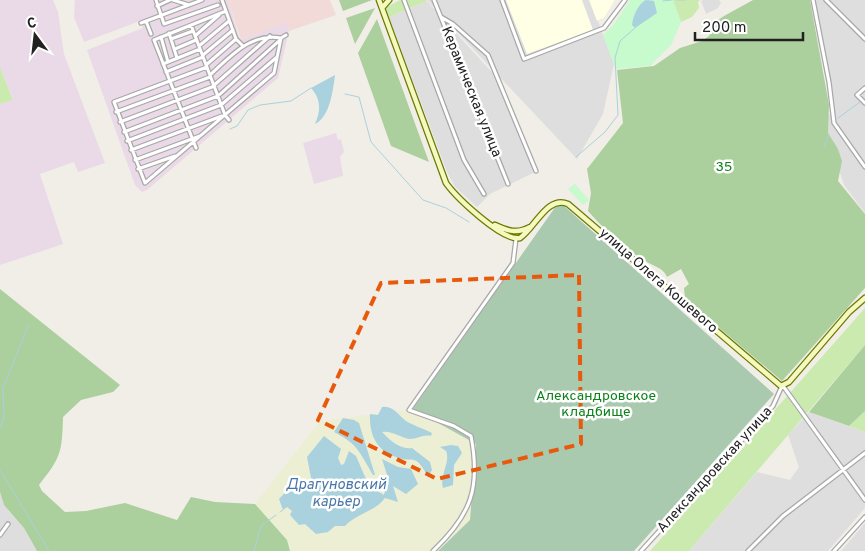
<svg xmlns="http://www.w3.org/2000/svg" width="865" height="551" viewBox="0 0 865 551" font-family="Overpass,sans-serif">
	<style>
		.residential { fill: #dfdede }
		.commercial { fill: #f1dad8 }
		.industrial { fill: #eadae7 }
		.education { fill: #feffe4 }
		.farmland { fill: #edefd4 }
		.grass { fill: #caeaaf }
		.forest { fill: #abd09d }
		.cemetery { fill: #a9caaf }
		.park { fill: #c7facc }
		.water { fill: #a9d1de }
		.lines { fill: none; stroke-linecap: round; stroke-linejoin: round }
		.stream { stroke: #a9d1de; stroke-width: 1 }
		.street-casing { stroke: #a8a8a8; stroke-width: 5.5 }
		.secondary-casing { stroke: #6b7b06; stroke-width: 7 }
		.street { stroke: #fff; stroke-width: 3 }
		.secondary { stroke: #f5f9be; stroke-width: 4.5 }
		.marked { fill: none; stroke: #e8590c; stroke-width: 4; stroke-dasharray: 10 6; stroke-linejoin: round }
		.labels { text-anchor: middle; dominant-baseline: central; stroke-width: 5; stroke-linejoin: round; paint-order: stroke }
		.street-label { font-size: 14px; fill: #212121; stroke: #fff }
		.park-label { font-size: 14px; fill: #0d821a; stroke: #fff }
		.water-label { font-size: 15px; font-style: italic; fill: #4a77aa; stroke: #fff }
	</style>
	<rect width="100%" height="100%" fill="#f1eee8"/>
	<path class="residential" d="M427,0H615L604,18L598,21L614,64L603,114L577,159Z
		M703,0H719L721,3L718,8L706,14L701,1Z
		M811,0H865V213L844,185L822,119L832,113Z
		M427,1L499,80L535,172L490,194L477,207L455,187L447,172L389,17Z
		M809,412L865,432V508L828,551H689L757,472L790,480L799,467L788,435Z
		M0,492L4,505L24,528L37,551H0Z
		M865,523V551H841Z"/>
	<path class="commercial" d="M228,0H330L336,15L289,31L285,24L242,39L240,37Z"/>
	<path class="industrial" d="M0,0H53L58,12L64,54L105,163L78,172L74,162L40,174L63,244L0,265V104L13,99L0,67Z
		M75,0H228L239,37L242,39L286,23L289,31L278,78L147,190L142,192L135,185L87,50L143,28L140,21L84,42L74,17Z
		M336,133L338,140L341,139L344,152L340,157L343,176L314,184L303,143Z"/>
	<path class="education" d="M506,0H582L593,30L527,54Z
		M589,0H615L604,18L597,21Z"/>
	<path class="farmland" d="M413,409L476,444L470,520L438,551H290L287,540L255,504L320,421Z"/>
	<path class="grass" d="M400,0H426L427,1L389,17L385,8Z
		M673,0H700L698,2L699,8L692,17L681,22Z
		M0,67L13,100L0,104Z
		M865,308V345L689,551H650Z
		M865,411V432L849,426Z"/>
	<path class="forest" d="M339,0H372L343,11Z
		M753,0H810L829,105L828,133L838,149L842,161L838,181L865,214V288L782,381L685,299L684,288L689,284L681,269L667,277C664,268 653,266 645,261C625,249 604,229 588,211L591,193L587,169L623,123L617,70L654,66L680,48L702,41L709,36L718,20L724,16Z
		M375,8L355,44L346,18Z
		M377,19L429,162L391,146L358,53Z
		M0,289L120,385L113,392L81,400L63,417C62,453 61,457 39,485L42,491L65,512L86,511L125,503L177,520L191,497L215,502L255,504L287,540L290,551H37L24,528L4,505L0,492Z
		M865,345V411L849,426L809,412Z"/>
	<path class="cemetery" d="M563,205L774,394L634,551H438L470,520L476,444L413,409L556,206Z"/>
	<path class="park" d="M630,0H673L681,22L671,45L650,66L616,69L603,35L614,24Z
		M575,184L589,200L583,205L568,189Z"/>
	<path class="water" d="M646,0L654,1L657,13L635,28L632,25C633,16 638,4 646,0Z
		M335,75C333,90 330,117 315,124C321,111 321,99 311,88Z
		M382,407C393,405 398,415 406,421C410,424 424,429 432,433L431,436C424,434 417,439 410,439C401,438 391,430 382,432C389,439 399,450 412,448L430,462L432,470L428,477C425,472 421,462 414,460C411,459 406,460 403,459C378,454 369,437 370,414L378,415Z
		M343,418L354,420L359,423L375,475H373C360,453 358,444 334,432Z
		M324,436L341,449L338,458L341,465L344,464L349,451L356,456L369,486L384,495L388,478L382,459L398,467L411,469L418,484L406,494L393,486L398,502L385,498C376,511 356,514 345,526H335L328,532L316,534L305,524L299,525L290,515L292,511L287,507L283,510L279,499L293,484L303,488L311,478L307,457Z
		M451,445L458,446L462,453L454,465L453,485L443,488C439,476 451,462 446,451L440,447Z"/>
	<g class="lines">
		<path class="stream" d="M677,0H686
			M663,1L672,0
			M345,94L359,97L371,142L423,200L446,208L469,222
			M838,118L860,102
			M230,129L237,126L248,110L260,105L291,101L311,88
			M824,146L829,134
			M576,157L605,132L618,115L615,58L620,41L635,28
			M0,429L4,417L3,388L29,324
			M0,470L49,551
			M280,512L283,510
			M254,551L261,526L276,515"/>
		<defs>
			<path id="street" d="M156,0L164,24L218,5
				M173,0L189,5
				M222,0L236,39L243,46
				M404,0L464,160L484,194
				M434,0L508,184
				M502,0L524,59L604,28L625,0
				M813,0L829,82L834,123L865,167
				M826,0L865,39
				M157,6L170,0
				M441,17L453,24L488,55L536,171
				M146,21L151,34
				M141,23L202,0
				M191,25L225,115L229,120
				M169,33L177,58
				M195,36L219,15
				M161,37L168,62
				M171,39L193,31
				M199,46L229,21
				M175,49L196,40
				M203,55L233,30
				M163,64L200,49
				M206,65L236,39
				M207,67L114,102L145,183L274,73L281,38L286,35
				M166,72L203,57
				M210,75C231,56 250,33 281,38
				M865,88L857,95L865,103
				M116,112L210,77
				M120,122L212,87L270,36
				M124,132L218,96L280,40
				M127,141L221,105L277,57
				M196,148L154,40L226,11
				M131,150L222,116
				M135,160L200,136
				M138,169L175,156
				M783,386L865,500
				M0,535L8,524
				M433,551C471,515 481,488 471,436L454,426L409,410L513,263L516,239
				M641,551L773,406L782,386
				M748,551L783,516L865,453
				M834,551L865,517"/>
			<path id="secondary" d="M379,0L446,183C456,197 503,242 520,238C535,228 547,195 568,204L781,386L789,382L849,312L865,298
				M382,8L389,0
				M495,225C508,231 517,234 530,227"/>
		</defs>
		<use href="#street" class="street-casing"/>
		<use href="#secondary" class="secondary-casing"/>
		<use href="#street" class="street"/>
		<use href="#secondary" class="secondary"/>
	</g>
	<path class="marked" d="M579,275L581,444L437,479L318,420L381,283Z"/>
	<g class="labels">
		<g class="street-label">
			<text transform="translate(471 92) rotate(68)">Керамическая улица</text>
			<text transform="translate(658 281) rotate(41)">улица Олега Кошевого</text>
			<text transform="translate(715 470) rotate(-48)">Александровская улица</text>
		</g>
		<g class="park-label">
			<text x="724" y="167">35</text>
			<text x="596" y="396">Александровское<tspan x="596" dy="16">кладбище</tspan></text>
		</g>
		<g class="water-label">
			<text x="336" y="485">Драгуновский<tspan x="336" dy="17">карьер</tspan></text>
		</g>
	</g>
	<g transform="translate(35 35) rotate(345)" stroke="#ffffff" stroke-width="4" paint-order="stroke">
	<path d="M0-4L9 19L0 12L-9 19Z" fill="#212121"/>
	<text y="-8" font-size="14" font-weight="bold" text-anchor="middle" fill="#212121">С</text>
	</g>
	<path d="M695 32v8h108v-8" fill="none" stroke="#212121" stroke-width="2.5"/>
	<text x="702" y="32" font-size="15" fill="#212121" stroke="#ffffff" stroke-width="4" paint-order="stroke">200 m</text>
</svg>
